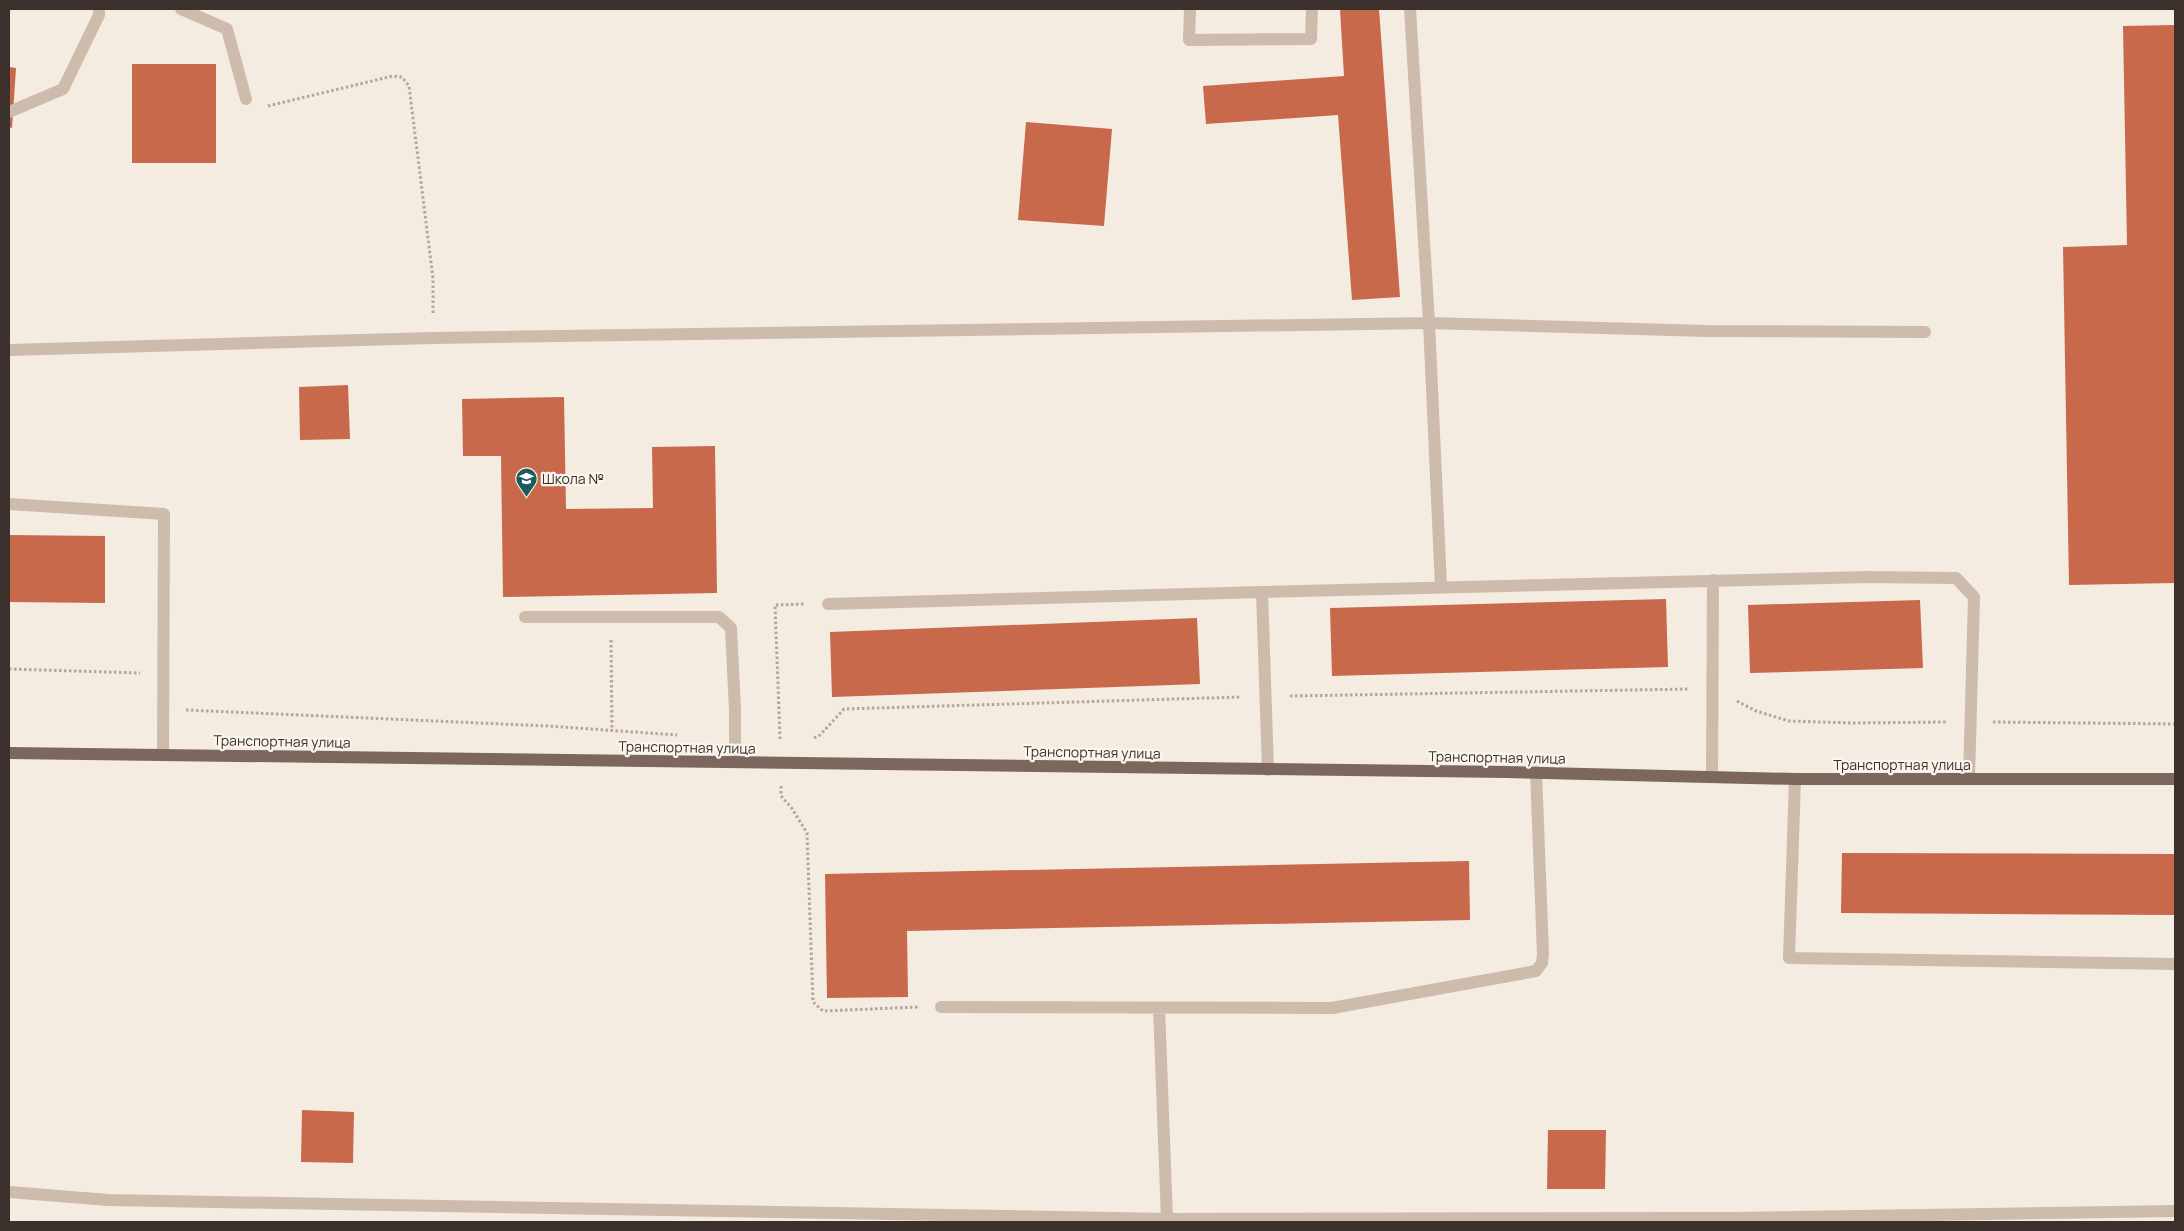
<svg xmlns="http://www.w3.org/2000/svg" width="2184" height="1231" viewBox="0 0 2184 1231" font-family="Manrope,sans-serif">
	<style>
		.building { fill: #c8694b }
		.lines { fill: none; stroke-linecap: round; stroke-linejoin: round }
		.path { stroke: #b9a596; stroke-width: 3; stroke-dasharray: 2.5 2.5; stroke-linecap: butt }
		.minor { stroke: #cdbbac; stroke-width: 12 }
		.major { stroke: #7d675c; stroke-width: 12 }
		.labels { text-anchor: middle; dominant-baseline: central; stroke-width: 4.5; stroke-linejoin: round; paint-order: stroke }
		.poi-label { font-size: 14px; fill: #3b302b; stroke: #fbf5ee; text-anchor: start }
		.street-label { font-size: 14px; fill: #3b302b; stroke: #fbf5ee }
	</style>
	<rect width="100%" height="100%" fill="#f4ebe1"/>
	<path class="building" d="M1340,9H1379L1400,297L1352,300L1338,115L1206,124L1203,86L1344,76Z
		M2175,25V583L2069,585L2063,247L2127,245L2123,26Z
		M132,64H216V163H132Z
		M9,67L16,68L12,128L9,127Z
		M1026,122L1112,129L1104,226L1018,220Z
		M348,385L350,439L300,440L299,387Z
		M564,397L566,509L653,508L652,447L715,446L717,593L503,597L501,456H463L462,399Z
		M9,535L105,536V603L9,602Z
		M1666,599L1668,667L1332,676L1330,608Z
		M1920,600L1923,668L1750,673L1748,605Z
		M1197,618L1200,684L832,697L830,632Z
		M1842,853L2175,854V915L1841,913Z
		M1469,861L1470,920L907,931L908,997L827,998L825,874Z
		M302,1110L354,1112L353,1163L301,1162Z
		M1548,1130H1606L1605,1189H1547Z"/>
	<g class="lines">
		<path class="path" d="M268,106L393,76L402,77L409,86L433,278V314
			M611,640L612,730
			M9,669L140,673
			M1290,696L1689,689
			M1737,701L1756,711L1789,721L1853,723L1947,722
			M186,710L548,726L677,735
			M1993,722L2175,724
			M814,738L820,735L844,709L1241,697
			M780,739L775,605L805,604
			M781,786V796L791,807L807,833L813,1002L823,1011L918,1007"/>
		<path class="minor" d="M181,9L227,29L246,99
			M1190,9L1189,40L1311,39L1312,9
			M1410,9L1429,323L1441,587
			M9,112L63,89L99,15V9
			M9,350L433,338L1429,323L1706,331L1925,332
			M9,504L164,514L163,755
			M1262,592L1867,577L1956,578L1974,597L1969,779
			M828,604L1262,592L1268,770
			M525,617H719L731,628L735,710V762
			M1712,777L1713,580
			M1795,779L1789,958L2175,964
			M941,1007L1332,1008L1536,971L1542,963L1543,954L1536,772
			M1159,1008L1167,1219
			M9,1192L108,1200L1167,1219L1736,1218L2175,1211"/>
		<path class="major" d="M9,753L1506,772L1795,779H2175"/>
	</g>
	<defs>
		<symbol id="school-pin" viewBox="-11 -11 22 30"><path d="M0 17L-7.5 6A9.5 9.5 0 1 1 7.5 6Z" fill="#1f5a5e" stroke="#fbf5ee"/><path d="M0-5L7-2L0 1L-7-2ZM-4 1L0 2.5L4 1V4Q0 6-4 4Z" fill="#fff"/></symbol>
	</defs>
	<g fill-rule="evenodd">
		<use href="#school-pin" x="514" y="466" width="25" height="34"/>
	</g>
	<g class="labels">
		<g class="poi-label">
			<text x="542" y="478">Школа №</text>
		</g>
		<g class="street-label">
			<text transform="translate(282 741) rotate(1)">Транспортная улица</text>
			<text transform="translate(687 747) rotate(1)">Транспортная улица</text>
			<text transform="translate(1092 752) rotate(1)">Транспортная улица</text>
			<text transform="translate(1497 757) rotate(1)">Транспортная улица</text>
			<text x="1902" y="764">Транспортная улица</text>
		</g>
	</g>
	<rect width="2184" height="1231" fill="none" stroke="#3b302b" stroke-width="20"/>
</svg>
